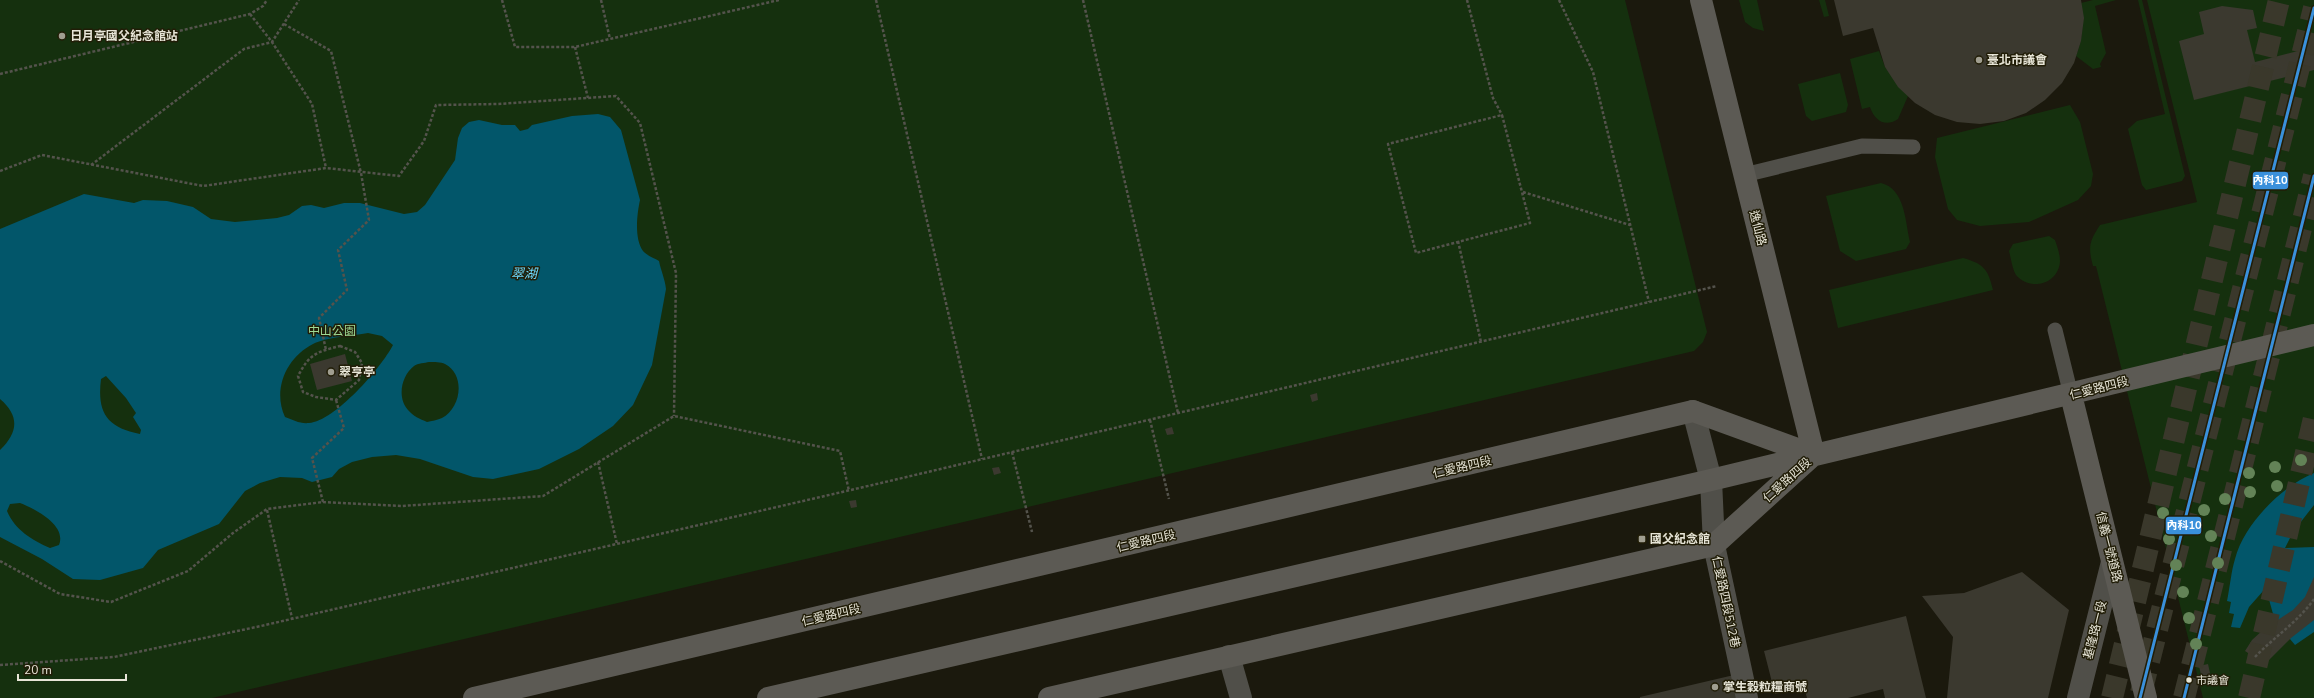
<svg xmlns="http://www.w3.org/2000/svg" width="2314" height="698" viewBox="0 0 2314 698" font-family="'Nunito Sans','Noto Sans TC',sans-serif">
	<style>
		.green { fill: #15300e }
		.water { fill: #02566a; fill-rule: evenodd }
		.building { fill: #3b392f }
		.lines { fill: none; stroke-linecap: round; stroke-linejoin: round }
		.secondary-tunnel { stroke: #3a382b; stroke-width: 22; stroke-dasharray: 22 11; stroke-linecap: butt }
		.primary-tunnel { stroke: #3a382b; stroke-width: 22; stroke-dasharray: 22 11; stroke-linecap: butt }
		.path { stroke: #54534c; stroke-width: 2.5; stroke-dasharray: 3 2; stroke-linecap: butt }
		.lane { stroke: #504f49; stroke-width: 15 }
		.street { stroke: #504f49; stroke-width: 22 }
		.secondary { stroke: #5c5a54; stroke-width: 22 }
		.bus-1-casing { stroke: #211d07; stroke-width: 6 }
		.bus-1 { stroke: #3a90db; stroke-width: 3 }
		.tree { fill: #638357 }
		.poi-dot { fill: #a09e90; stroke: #211d07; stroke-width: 1.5 }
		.bus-dot { fill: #e7e5d7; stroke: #211d07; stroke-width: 1.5 }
		.labels { text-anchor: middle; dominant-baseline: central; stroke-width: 3; stroke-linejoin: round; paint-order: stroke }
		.bus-label { font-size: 11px; fill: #e7e5d7; stroke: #211d07; text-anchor: start }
		.poi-label { font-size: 12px; font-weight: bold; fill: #e7e5d7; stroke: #211d07; text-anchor: start }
		.street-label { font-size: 12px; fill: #e7e5d7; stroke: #211d07 }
		.park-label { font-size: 12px; fill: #9ed994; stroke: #211d07 }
		.water-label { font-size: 13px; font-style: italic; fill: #6dd9fd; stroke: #211d07 }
		.line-badge { stroke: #211d07; stroke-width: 1.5 }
		.badge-label { font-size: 11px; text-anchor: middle; font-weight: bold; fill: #fff }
	</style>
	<rect width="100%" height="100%" fill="#1b190d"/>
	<path class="green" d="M0,0H1625L1707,332L1703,342L1694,351L212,698H0Z
		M1739,0H1757L1764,31L1753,28L1745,22Z
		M1819,0H1825L1829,16L1824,17Z
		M2093,0H2116L2095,6L2106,53L2100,64L2101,67L2093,69L2076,56C2083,38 2084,22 2081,3Z
		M2138,0H2142L2185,176L2182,181L2146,190L2142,185L2128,129L2137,121L2165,114Z
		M2147,0H2314V698H2203L2096,266H2093C2088,247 2089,242 2100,225L2197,202Z
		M1879,51L1885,67L1908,96L1898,119C1885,128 1874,120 1870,107L1862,109L1850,59Z
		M1840,73L1848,105L1846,112L1812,121L1806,116L1798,84Z
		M2070,105L2080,122L2093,174L2091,186L2078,200L2029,222L1980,226L1957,220L1948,209L1935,157L1937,138Z
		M1881,183C1905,189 1905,220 1910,242L1906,249L1856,261L1840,251L1826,196Z
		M2049,236L2055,240C2057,246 2060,254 2060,261C2059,284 2030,292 2016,275C2012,268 2011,258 2009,251L2013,244Z
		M1963,258C1984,264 1988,269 1993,290L1838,328L1829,290Z"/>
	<path class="water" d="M598,114L610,117L621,130L640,200C637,214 634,238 643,251C646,255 654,258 659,261C661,271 665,279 666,289L652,365L633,405L613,426L579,449L539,469L493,479L473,477L420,459L396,455L372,457L352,462L339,469L332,477L312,482L302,478L280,477L260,483L245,491L219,524L158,550L143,568L100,580L73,579L42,559L0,537V450C18,433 20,416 0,399V229L84,194L134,203L143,200L167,201L193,207L211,219L235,222L277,218L289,215L302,206L311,205L324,208L344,203H360L404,214L417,212L425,205L455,160L458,138L462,128L469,122L479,120L502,125H515L520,131L528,129L532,125L572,116ZM368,333L382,336L393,345C381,368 335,421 309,423C300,424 293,420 285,417C272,389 287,357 313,344C326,337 353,336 368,333ZM429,362C434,362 441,362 445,364C466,375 461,408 442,418C438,420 431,421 427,422C420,419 413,416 408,410C397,398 401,376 414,366C418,363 425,363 429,362ZM106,376L126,398L136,413L133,417L141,430L140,434C106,427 97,412 101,379ZM20,503C35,509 67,525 59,545L50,548C32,540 15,530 7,511L10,504Z
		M2314,473V505L2293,532L2285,548L2314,547V632L2295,645L2275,621L2268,596L2264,590L2249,607L2240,628L2231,627L2234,614L2229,613L2231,602L2227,601C2230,587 2231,572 2235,559C2244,524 2282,486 2314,473Z"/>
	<path class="building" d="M1834,0H2081L2084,18L2081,41L2074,63L2062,83L2045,100L2026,113L2004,121L1980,124L1957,122L1935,115L1915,103L1898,87L1885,67L1873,28L1843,36Z
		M2222,6L2253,10L2257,28L2247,30L2255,62L2314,47V70L2194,100L2179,41L2204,34L2199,12Z
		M345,354L352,381L317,390L310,364Z
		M1317,393L1318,400L1312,402L1310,395Z
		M1172,427L1174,434L1167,435L1165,429Z
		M999,467L1001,473L994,475L992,468Z
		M856,500L857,507L851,508L849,501Z
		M2022,572L2069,610L2048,698H1947L1953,637L1922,596L1964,593Z
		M2314,577V620L2291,638L2265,664L2245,651L2252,640L2264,629L2293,610L2305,597Z
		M1906,616L1926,698H1885L1883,689L1848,698H1807L1804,687L1775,694L1764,651Z
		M2208,664L2212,682L2203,684L2199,666Z
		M1734,675L1741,698H1640V697Z"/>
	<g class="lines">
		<path class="secondary-tunnel" d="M2112,698L2279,0
			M2249,698L2314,418"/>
		<path class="primary-tunnel" d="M2141,693L2314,8
			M2184,698L2314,176"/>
		<path class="path" d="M502,0L515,47H575L779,0
			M601,0L610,39
			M876,0L982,459
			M1083,0L1178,413
			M1467,0L1493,98L1502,115
			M1559,0L1593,72L1649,302
			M250,14L272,42L312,104L326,168
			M284,24L331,51L361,173L369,220L338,250L347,290L319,318L326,350
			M575,47L588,98
			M0,74L250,14L263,6L267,0
			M1502,115L1530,223L1416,253L1388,144Z
			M91,165L244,49L272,42L299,0
			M0,171L42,155L203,186L326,168L399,176L424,141L436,105L498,104L616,96L640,123L676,273L674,416
			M1523,192L1630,225
			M1458,241L1481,342
			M340,346L355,352L362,363L359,380L336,400L316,397L303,392L298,376C310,353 317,352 340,346Z
			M1150,420L1169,499
			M1012,452L1032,532
			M598,462L617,544
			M323,502L312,458L344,428L336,400
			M267,510L292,618
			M0,561L60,594L111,602L188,571L233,533L267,509L323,502L402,506L543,496L674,416L840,451L849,491
			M2255,657C2274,637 2298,622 2314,599
			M0,665L114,657L261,626L881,483L1717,286"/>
		<path class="lane" d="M1744,175L1862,146L1913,147
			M2055,330L2071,395"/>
		<path class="street" d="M1693,411L1711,480L1714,545L1747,698
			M1229,656L1241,698
			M2078,698L2112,562"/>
		<path class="secondary" d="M1701,0L1814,455
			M2071,395L2146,698
			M474,698L1693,411L1814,455
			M768,698L1711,480L2314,335
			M1049,698L1714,545L1811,457"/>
		<defs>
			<path id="bus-1" d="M2140,698L2314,8
				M2184,698L2314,176"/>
		</defs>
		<use href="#bus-1" class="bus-1-casing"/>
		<use href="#bus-1" class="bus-1"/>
	</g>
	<g class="tree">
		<circle cx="2301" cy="460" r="6"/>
		<circle cx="2275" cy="467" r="6"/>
		<circle cx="2249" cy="473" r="6"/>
		<circle cx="2277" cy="486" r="6"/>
		<circle cx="2250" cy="492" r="6"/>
		<circle cx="2225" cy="499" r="6"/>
		<circle cx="2204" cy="510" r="6"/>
		<circle cx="2163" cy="513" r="6"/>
		<circle cx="2211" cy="536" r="6"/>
		<circle cx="2169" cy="539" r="6"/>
		<circle cx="2218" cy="563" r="6"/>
		<circle cx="2176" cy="565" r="6"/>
		<circle cx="2183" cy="592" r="6"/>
		<circle cx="2189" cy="618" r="6"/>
		<circle cx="2196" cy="644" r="6"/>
	</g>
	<g class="poi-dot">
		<circle cx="62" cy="36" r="4"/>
		<circle cx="1979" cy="60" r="4"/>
		<circle cx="331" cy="372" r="4"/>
		<rect x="1638" y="535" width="8" height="8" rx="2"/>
		<circle cx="1715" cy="687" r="4"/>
	</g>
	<circle class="bus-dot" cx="2189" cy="680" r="3.5"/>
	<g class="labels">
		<g class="bus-label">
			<text x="2196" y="680">市議會</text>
		</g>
		<g class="poi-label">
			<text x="70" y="36">日月亭國父紀念館站</text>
			<text x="1987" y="60">臺北市議會</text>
			<text x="339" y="372">翠亨亭</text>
			<text x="1650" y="539">國父紀念館</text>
			<text x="1723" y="687">掌生穀粒糧商號</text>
		</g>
		<g class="street-label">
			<text transform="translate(1758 228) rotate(76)">逸仙路</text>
			<text transform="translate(2099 388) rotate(-14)">仁愛路四段</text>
			<text transform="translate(1462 467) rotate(-13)">仁愛路四段</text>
			<text transform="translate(1787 480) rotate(-42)">仁愛路四段</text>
			<text transform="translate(1146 541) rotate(-13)">仁愛路四段</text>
			<text transform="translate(2109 547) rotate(76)">信義一號道路</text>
			<text transform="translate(1726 602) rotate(78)">仁愛路四段512巷</text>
			<text transform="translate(831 615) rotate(-13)">仁愛路四段</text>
			<text transform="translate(2095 630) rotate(-76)">基隆路一段</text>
		</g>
		<g class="park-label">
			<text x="332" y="331">中山公園</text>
		</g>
		<g class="water-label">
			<text x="524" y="274">翠湖</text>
		</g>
	</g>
	<g class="line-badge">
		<rect x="2252" y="171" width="37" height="19" rx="4" fill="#3a90db"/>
		<rect x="2165" y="516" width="37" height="19" rx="4" fill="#3a90db"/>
	</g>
	<g class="badge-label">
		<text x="2270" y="184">內科10</text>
		<text x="2184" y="529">內科10</text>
	</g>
	<path d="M18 674v6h108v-6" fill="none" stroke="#e7e5d7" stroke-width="2"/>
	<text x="24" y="674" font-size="12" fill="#e7e5d7" stroke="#211d07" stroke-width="3" paint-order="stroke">20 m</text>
</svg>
